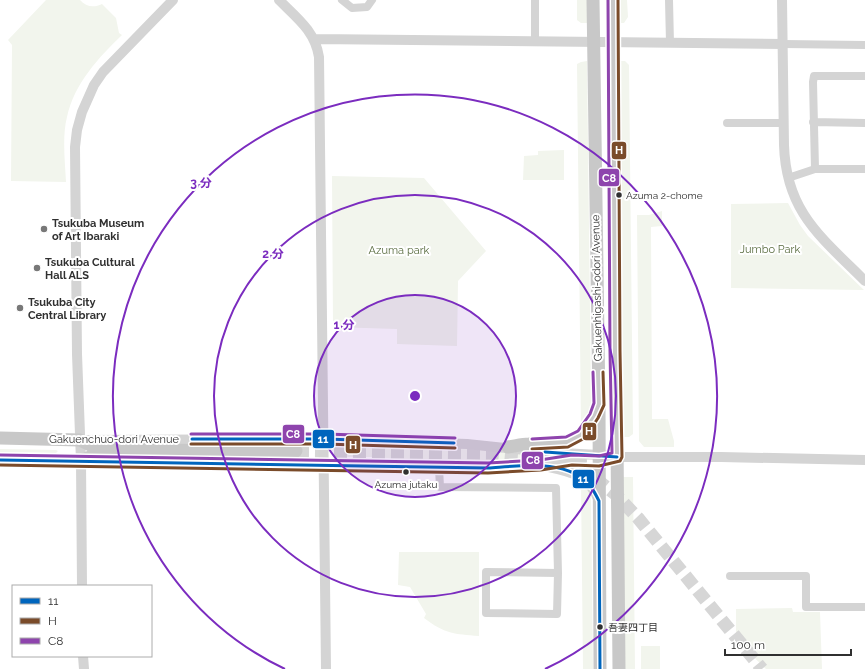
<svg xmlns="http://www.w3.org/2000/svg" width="865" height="669" viewBox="0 0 865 669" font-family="Raleway,'Noto Sans JP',sans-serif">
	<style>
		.green { fill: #f2f5ed }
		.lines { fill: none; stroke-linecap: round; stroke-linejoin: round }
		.primary-tunnel { stroke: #d6d6d6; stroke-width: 13; stroke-dasharray: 13 6; stroke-linecap: butt }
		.minor { stroke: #d4d4d4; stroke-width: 8 }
		.tertiary { stroke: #d4d4d4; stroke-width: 10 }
		.primary { stroke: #c8c8c8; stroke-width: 13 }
		.bus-1-casing { stroke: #fff; stroke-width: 6 }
		.bus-2-casing { stroke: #fff; stroke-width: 6 }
		.bus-3-casing { stroke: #fff; stroke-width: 6 }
		.bus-1 { stroke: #0065bd; stroke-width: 3 }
		.bus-2 { stroke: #7a4b2a; stroke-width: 3 }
		.bus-3 { stroke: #8e44ad; stroke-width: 3 }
		.ring { fill: none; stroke: #7b2cbf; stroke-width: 2 }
		.bus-dot { fill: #303030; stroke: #fff; stroke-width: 1.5 }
		.poi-dot { fill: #787878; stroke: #fff; stroke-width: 1.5 }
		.labels { text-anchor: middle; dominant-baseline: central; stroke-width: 4; stroke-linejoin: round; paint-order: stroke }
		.bus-label { font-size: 10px; fill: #303030; stroke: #fff; text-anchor: start }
		.poi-label { font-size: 11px; font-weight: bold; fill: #303030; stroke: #fff; text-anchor: start }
		.park-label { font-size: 11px; fill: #586b3e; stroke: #fff }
		.street-label { font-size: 11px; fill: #303030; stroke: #fff }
		.centre { fill: #7b2cbf; stroke: #fff; stroke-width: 2 }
		.ring-label { font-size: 12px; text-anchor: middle; font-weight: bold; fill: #7b2cbf; stroke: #fff; stroke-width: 4; stroke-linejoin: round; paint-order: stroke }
		.line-badge { stroke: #fff; stroke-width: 1.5 }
		.badge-label { font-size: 11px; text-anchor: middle; font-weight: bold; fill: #fff }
	</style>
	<rect width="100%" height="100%" fill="#fff"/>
	<path class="green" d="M46,0H80C86,7 94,8 102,4L116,18L119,33L122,35C99,57 74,84 67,117C62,136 65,162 66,182L11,181L12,45L8,40Z
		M577,0H587V23H581L577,20Z
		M618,0H627L628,17L624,23H618Z
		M587,61L591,395V406L581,428L577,64L581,62Z
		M619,61H625L629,65L633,434L629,437H622Z
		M564,150V180H523L524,156L538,155V151Z
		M332,176L424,178L486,251L458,281L457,346L397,344V329L333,327Z
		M788,203L800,225L808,236L864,290L731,288V204Z
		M662,211V226L651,227L652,419H668L674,441V447H644L639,441L637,215H649Z
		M349,446L471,448L555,457V458L497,462H420L379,457H348L343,455V448Z
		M0,449L56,450L58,451L56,453L0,452Z
		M622,477H633L635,669H624Z
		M581,482L589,491L591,496L593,669H583Z
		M399,552H479V636C454,634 445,634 424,618L426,614L410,587L398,585Z
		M792,608L793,612H820L822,669H766L736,640V609Z
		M641,646H660V669H641Z"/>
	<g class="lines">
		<path class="primary-tunnel" d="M296,451L489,453L550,459L576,467L595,478L615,494L638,518L762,669"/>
		<path class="minor" d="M342,0L352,8L367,7L372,0
			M669,0L670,43
			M535,41V0
			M783,44L865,45
			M813,122L865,123
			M727,123H784
			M815,169L813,82L814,76H865
			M788,178L815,169H865
			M439,468L440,487L556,488L558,573L557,614L486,613V572L558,573
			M730,576H806V607H865"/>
		<path class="tertiary" d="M279,0C297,18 315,31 319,57L326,669
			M782,0L784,145C786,212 821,237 865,281
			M315,39L783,44
			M82,440L324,439L467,444L544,452L599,455L617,457H721L865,460
			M82,461L488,468L541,465L572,460L582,461
			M549,467C573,472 589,476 599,501
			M82,586L81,461L77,354L75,147L77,130L82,112L94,85L103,72L173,0
			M83,656L84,669"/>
		<path class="primary" d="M593,0L599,404L600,669
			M613,0L615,351L617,441L619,669
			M0,438L80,440L102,451
			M508,447C515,446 522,444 529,444C567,440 580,449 597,407
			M0,460L81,461L102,451L121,450L296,451"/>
		<defs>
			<path id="bus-1" d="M192,439H324L454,443
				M545,452L617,457
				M0,460L488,468C519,466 570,458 591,487C594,491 597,497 599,501L600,669"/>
			<path id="bus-2" d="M191,444H324L455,448
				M532,449L568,447L585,438L598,418L604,405L603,372
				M0,465L488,473L541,470L572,465L599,466L620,461L622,457L620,351L618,0"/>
			<path id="bus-3" d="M191,434H324L455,438
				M532,439L566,437L578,431L590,414L594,403L593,372
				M0,455L488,463L540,460L572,455L599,456L612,453L610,351L608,0"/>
		</defs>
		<use href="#bus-1" class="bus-1-casing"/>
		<use href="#bus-2" class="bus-2-casing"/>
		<use href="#bus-3" class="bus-3-casing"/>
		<use href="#bus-1" class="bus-1"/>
		<use href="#bus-2" class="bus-2"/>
		<use href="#bus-3" class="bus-3"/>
	</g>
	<circle cx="415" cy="396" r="101" fill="#7b2cbf" fill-opacity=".12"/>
	<g class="ring">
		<circle cx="415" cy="396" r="101"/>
		<circle cx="415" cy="396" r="201"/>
		<path d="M285 669A302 302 0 1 1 545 669"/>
	</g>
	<g class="bus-dot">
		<circle cx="619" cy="195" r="3.5"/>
		<circle cx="406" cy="472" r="3.5"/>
		<circle cx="600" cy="627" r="3.5"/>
	</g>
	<g class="poi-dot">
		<circle cx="44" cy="229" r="4"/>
		<circle cx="37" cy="268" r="4"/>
		<circle cx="20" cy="308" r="4"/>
	</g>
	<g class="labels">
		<g class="bus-label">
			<text x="626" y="195">Azuma 2-chome</text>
			<text x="406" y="484" text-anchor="middle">Azuma jutaku</text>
			<text x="608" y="627">吾妻四丁目</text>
		</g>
		<g class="poi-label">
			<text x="52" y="223">Tsukuba Museum<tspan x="52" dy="13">of Art Ibaraki</tspan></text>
			<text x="45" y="262">Tsukuba Cultural<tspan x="45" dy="13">Hall ALS</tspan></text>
			<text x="28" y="302">Tsukuba City<tspan x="28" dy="13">Central Library</tspan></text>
		</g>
		<g class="park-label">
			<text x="770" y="249">Jumbo Park</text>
			<text x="399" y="250">Azuma park</text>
		</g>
		<g class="street-label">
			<text transform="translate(597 288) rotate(-91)">Gakuenhigashi-odori Avenue</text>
			<text x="114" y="439">Gakuenchuo-dori Avenue</text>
		</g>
	</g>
	<circle cx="415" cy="396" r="6" class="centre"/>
	<g class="ring-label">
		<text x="201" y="187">3 分</text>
		<text x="273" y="258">2 分</text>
		<text x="344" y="329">1 分</text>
	</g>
	<g class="line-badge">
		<rect x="611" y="141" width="16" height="19" rx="4" fill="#7a4b2a"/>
		<rect x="598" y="168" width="22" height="19" rx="4" fill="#8e44ad"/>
		<rect x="582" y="422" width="15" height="19" rx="4" fill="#7a4b2a"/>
		<rect x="282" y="424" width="23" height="20" rx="4" fill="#8e44ad"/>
		<rect x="312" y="429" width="23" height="20" rx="4" fill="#0065bd"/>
		<rect x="345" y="435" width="16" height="19" rx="4" fill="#7a4b2a"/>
		<rect x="521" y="451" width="23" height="19" rx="4" fill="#8e44ad"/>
		<rect x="572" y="469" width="23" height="20" rx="4" fill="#0065bd"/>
	</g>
	<g class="badge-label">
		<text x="619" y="154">H</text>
		<text x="609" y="182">C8</text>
		<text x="589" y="435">H</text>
		<text x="293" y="438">C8</text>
		<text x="323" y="443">11</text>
		<text x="353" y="449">H</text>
		<text x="533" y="464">C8</text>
		<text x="583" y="483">11</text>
	</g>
	<rect x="12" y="585" width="140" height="72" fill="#ffffff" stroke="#acacac"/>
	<rect x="20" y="598" width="20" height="6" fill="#0065bd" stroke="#acacac"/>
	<text x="48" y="605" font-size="12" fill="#303030">11</text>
	<rect x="20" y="618" width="20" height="6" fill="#7a4b2a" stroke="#acacac"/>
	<text x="48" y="625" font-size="12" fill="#303030">H</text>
	<rect x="20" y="638" width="20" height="6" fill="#8e44ad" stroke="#acacac"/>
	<text x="48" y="645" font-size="12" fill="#303030">C8</text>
	<path d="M725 649v6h126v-6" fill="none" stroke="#303030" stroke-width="2"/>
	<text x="731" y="649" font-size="12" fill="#303030" stroke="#ffffff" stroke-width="3" paint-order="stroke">100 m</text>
</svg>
